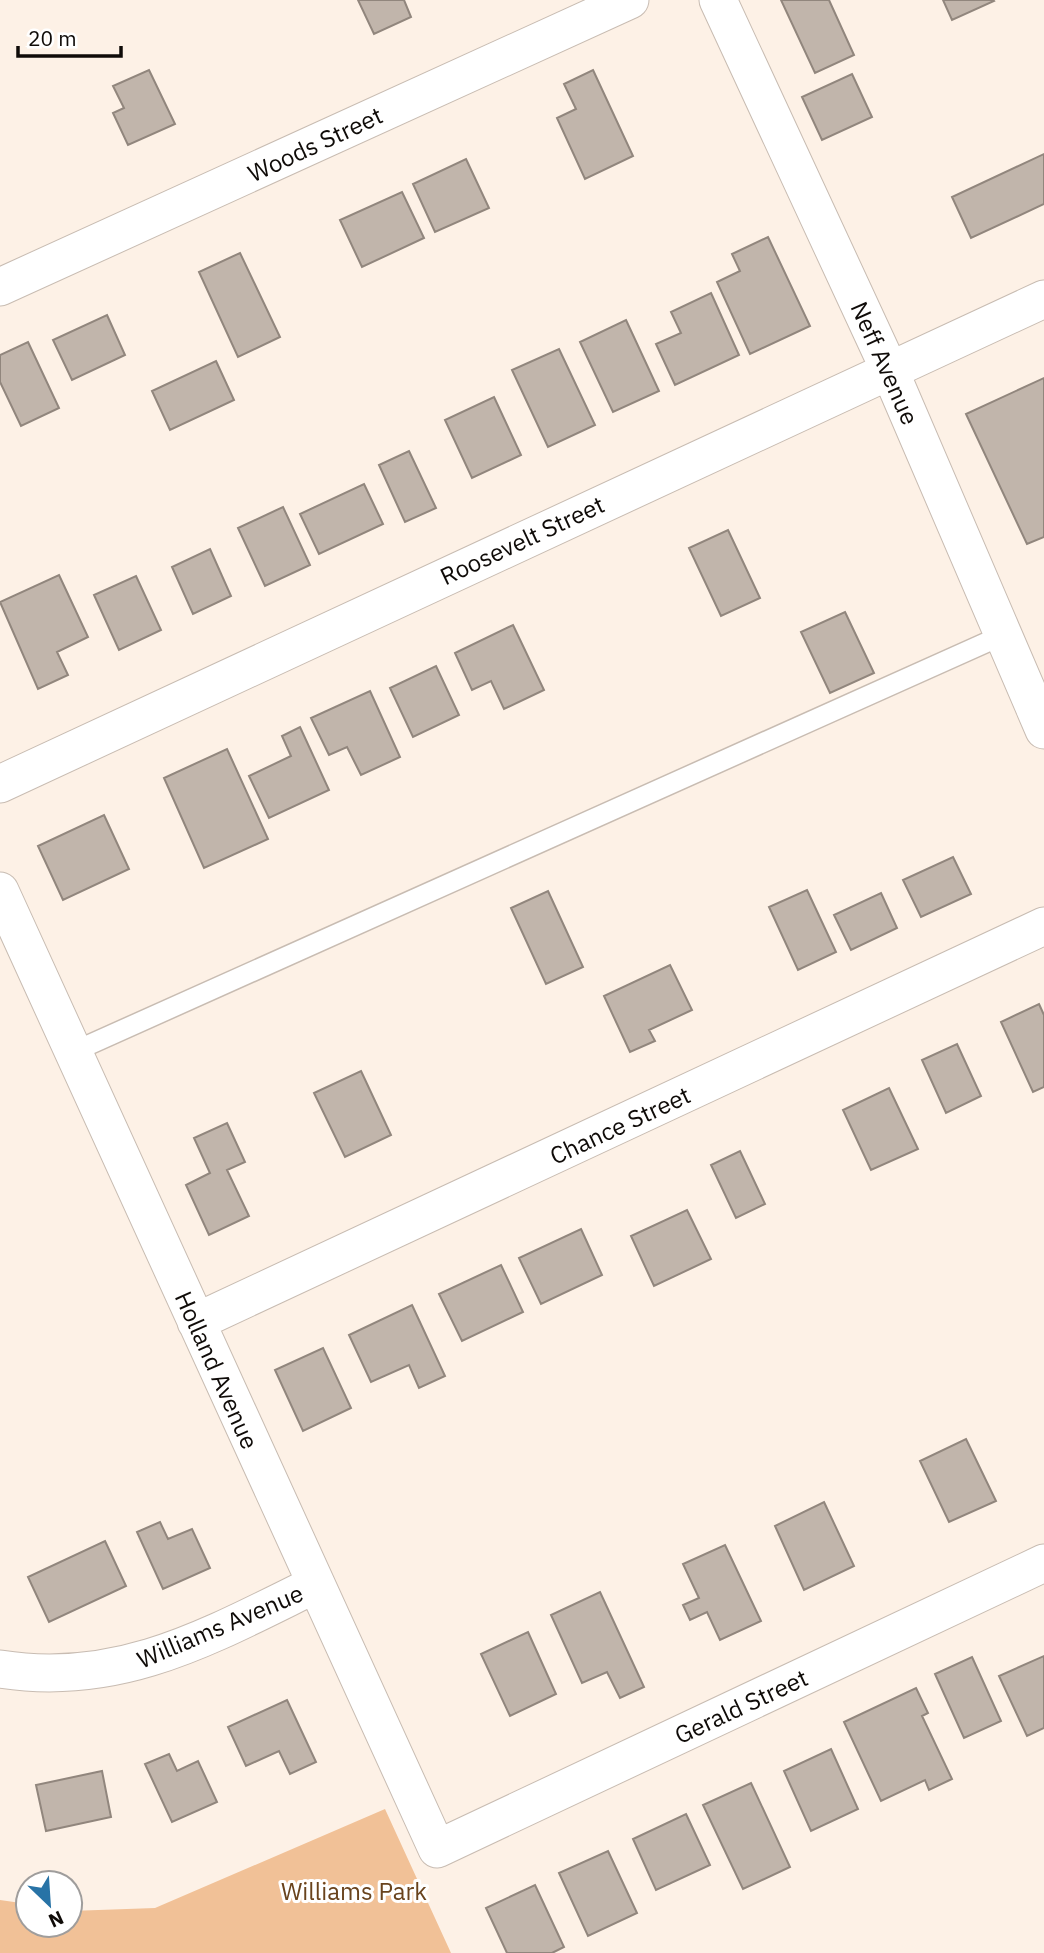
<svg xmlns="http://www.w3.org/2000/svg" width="1044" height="1953" viewBox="0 0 1044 1953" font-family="'IBM Plex Sans',sans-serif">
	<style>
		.green { fill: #f1c197 }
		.building { fill: #c1b5ab; stroke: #91867d; stroke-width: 2 }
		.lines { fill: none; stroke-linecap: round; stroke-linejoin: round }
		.lane-casing { stroke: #c8bcb2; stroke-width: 22 }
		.street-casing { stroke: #c8bcb2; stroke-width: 39 }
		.lane { stroke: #fff; stroke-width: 19 }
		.street { stroke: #fff; stroke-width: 37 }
		.labels { text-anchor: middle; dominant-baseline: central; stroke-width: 6; stroke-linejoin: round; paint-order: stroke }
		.street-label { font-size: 24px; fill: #0f0b08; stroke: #fff }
		.park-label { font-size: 24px; fill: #69431d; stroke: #fff }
	</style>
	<rect width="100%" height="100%" fill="#fdf1e6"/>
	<path class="green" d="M385,1809L451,1953H0V1900L28,1904V1925H70V1911L155,1908Z"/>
	<path class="building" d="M358,0H404L411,17L374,34Z
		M781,0H829L854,55L815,73Z
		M943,0H993L994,1L952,20Z
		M149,70L175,124L128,145L113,113L124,108L113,86Z
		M593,70L633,156L585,179L557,118L576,109L564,84Z
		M852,74L872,117L822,140L802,97Z
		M1044,154V204L971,238L952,197Z
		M466,159L489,208L435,232L413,184Z
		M402,192L424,238L362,267L340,220Z
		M768,237L810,326L750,354L717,282L740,271L732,254Z
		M240,253L280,337L238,357L199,272Z
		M711,293L739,355L675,385L656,344L681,333L671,312Z
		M107,315L125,355L72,380L53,340Z
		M626,320L659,391L613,412L580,342Z
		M28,342L59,408L21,426L0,382V355Z
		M559,349L595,425L548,447L512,370Z
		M216,361L234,400L170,430L152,391Z
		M1044,378V537L1027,544L966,414Z
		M494,397L521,455L472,478L445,420Z
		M409,451L436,508L405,522L379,465Z
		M364,484L383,524L319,554L300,514Z
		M283,507L310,565L265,586L238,528Z
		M728,530L760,598L721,616L689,548Z
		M210,549L231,596L193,614L172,567Z
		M59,575L88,637L57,652L68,675L38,689L0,602Z
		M136,576L161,630L119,650L94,595Z
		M845,612L874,673L830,693L801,632Z
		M513,625L544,690L504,709L491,681L472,690L455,653Z
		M436,666L459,715L413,737L390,688Z
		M370,691L400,757L361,775L347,747L329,755L311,718Z
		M300,727L329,790L269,818L249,776L291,756L282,736Z
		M227,749L268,839L204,868L164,778Z
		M104,815L129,869L63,900L38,846Z
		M953,857L971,894L921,917L903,880Z
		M807,890L836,952L798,970L769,907Z
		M548,891L583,967L546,984L511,908Z
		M881,893L897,928L851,950L834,915Z
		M670,965L692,1010L649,1030L655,1041L630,1052L604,996Z
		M1039,1004L1044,1015V1087L1033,1092L1001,1022Z
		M957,1044L981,1096L946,1113L922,1060Z
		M361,1071L391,1135L345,1157L314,1093Z
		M889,1088L918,1149L871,1170L843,1110Z
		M227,1123L245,1162L227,1170L249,1216L209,1235L186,1185L210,1173L194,1138Z
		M740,1151L765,1204L736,1218L711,1165Z
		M687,1210L711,1259L654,1286L631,1236Z
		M581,1229L602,1275L541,1304L519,1258Z
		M501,1265L523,1312L462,1341L439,1294Z
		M412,1305L445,1376L419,1388L409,1365L371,1382L349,1335Z
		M323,1348L351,1408L303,1431L275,1370Z
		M966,1439L996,1501L949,1522L920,1461Z
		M824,1502L854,1566L804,1590L775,1526Z
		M160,1522L168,1539L192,1529L210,1568L163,1589L137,1532Z
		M105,1541L126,1586L49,1622L28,1577Z
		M725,1545L761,1621L720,1640L707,1612L690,1620L683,1605L699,1598L683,1564Z
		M600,1592L644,1687L620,1698L607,1672L582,1683L551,1615Z
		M528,1632L556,1694L510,1716L481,1654Z
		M1044,1656V1728L1027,1736L999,1676Z
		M972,1657L1001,1721L964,1738L935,1674Z
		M916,1688L928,1713L922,1716L952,1779L929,1790L925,1780L881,1801L844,1722Z
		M287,1700L316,1762L290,1774L279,1751L246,1766L228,1727Z
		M831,1749L858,1809L811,1831L784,1771Z
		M169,1754L177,1771L198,1761L217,1802L172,1822L145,1764Z
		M102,1771L111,1817L46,1831L36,1785Z
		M751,1783L790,1867L743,1889L703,1805Z
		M686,1814L710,1865L656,1890L633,1839Z
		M608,1851L637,1913L588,1936L559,1873Z
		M535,1885L564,1947L552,1953H507L486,1908Z"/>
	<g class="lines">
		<defs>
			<path id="lane" d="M73,1052L1003,635"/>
			<path id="street" d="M718,0L889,369L1044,730
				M0,287L630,0
				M0,784L1044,299
				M0,891L437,1849L1044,1563
				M196,1322L1044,926
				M0,1669C120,1688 210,1636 314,1585"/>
		</defs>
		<use href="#lane" class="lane-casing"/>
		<use href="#street" class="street-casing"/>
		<use href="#lane" class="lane"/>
		<use href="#street" class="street"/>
	</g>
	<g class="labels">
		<g class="street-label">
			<text transform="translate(315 144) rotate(-25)">Woods Street</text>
			<text transform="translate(885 363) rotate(66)">Neff Avenue</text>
			<text transform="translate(522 540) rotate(-25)">Roosevelt Street</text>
			<text transform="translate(620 1125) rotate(-25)">Chance Street</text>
			<text transform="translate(217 1370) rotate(66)">Holland Avenue</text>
			<text transform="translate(220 1626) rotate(-23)">Williams Avenue</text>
			<text transform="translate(741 1706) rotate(-25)">Gerald Street</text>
		</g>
		<g class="park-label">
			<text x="354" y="1891">Williams Park</text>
		</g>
	</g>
	<g transform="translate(49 1904) rotate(155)"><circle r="33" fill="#ffffff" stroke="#9f9d9c" stroke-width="2"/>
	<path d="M0-5L12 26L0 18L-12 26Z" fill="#2873a6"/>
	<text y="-10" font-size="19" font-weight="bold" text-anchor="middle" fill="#0f0b08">N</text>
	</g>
	<path d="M18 46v10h103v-10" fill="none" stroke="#0f0b08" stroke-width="3.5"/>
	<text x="28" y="46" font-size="21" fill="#0f0b08" stroke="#ffffff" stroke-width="5" paint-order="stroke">20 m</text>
</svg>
